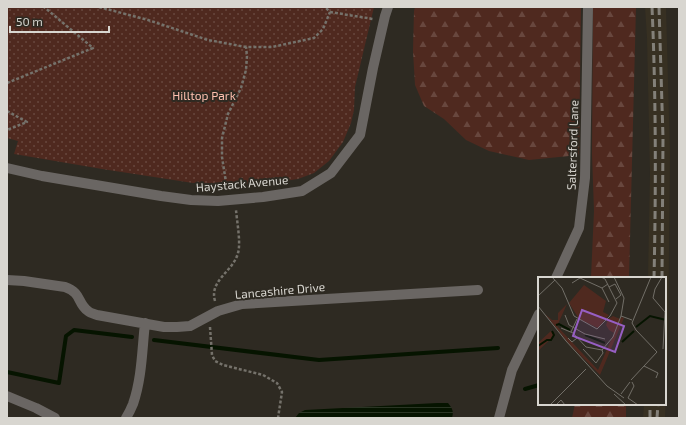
<svg xmlns="http://www.w3.org/2000/svg" width="686" height="425" viewBox="0 0 686 425" font-family="'Exo 2',sans-serif">
	<style>
		.built { fill: #373022 }
		.grass { fill: url(#grass-dots) }
		.forest { fill: url(#forest-firs) }
		.water { fill: url(#water-rules) }
		.lines { fill: none; stroke-linecap: round; stroke-linejoin: round }
		.stream { stroke: #061400; stroke-width: 4 }
		.path { stroke: #75726b; stroke-width: 2.5; stroke-dasharray: 3 2; stroke-linecap: butt }
		.minor { stroke: #6a6663; stroke-width: 10 }
		.rail { stroke: #838079; stroke-width: 3; stroke-dasharray: 8 4; stroke-linecap: butt }
		.labels { text-anchor: middle; dominant-baseline: central; stroke-width: 4; stroke-linejoin: round; paint-order: stroke }
		.park-label { font-size: 12px; fill: #fdbfae; stroke: #2e2a22 }
		.street-label { font-size: 12px; fill: #d8d6d0; stroke: #2e2a22 }
		.inset-river { fill: none; stroke: #061400; stroke-width: 2 }
		.inset-road { fill: none; stroke: #726f68; stroke-width: 1 }
		.view { fill: #975fc4; fill-opacity: 0.15; stroke: #975fc4; stroke-width: 2 }
		.inset-edge { fill: none; stroke: #d8d6d0; stroke-width: 2 }
	</style>
	<defs>
		<pattern id="grass-dots" width="8" height="8" patternUnits="userSpaceOnUse"><rect width="8" height="8" fill="#4f291f"/><path d="M2 2h.1M6 6h.1" fill="none" stroke="#68473e" stroke-width="1.8" stroke-linecap="round"/></pattern>
		<pattern id="forest-firs" width="22" height="20" patternUnits="userSpaceOnUse"><rect width="22" height="20" fill="#4f291f"/><path d="M5 1l3.5 6h-7zM16 11l3.5 6h-7z" fill="#68473e"/></pattern>
		<pattern id="water-rules" width="6" height="5" patternUnits="userSpaceOnUse"><rect width="6" height="5" fill="#061400"/><path d="M0 2.5h6" fill="none" stroke="#2a3524"/></pattern>
	</defs>
	<rect width="100%" height="100%" fill="#2e2a22"/>
	<path class="built" d="M645,7H666L670,153L668,351L665,418H643L644,404H665V278H648L650,173L647,38Z"/>
	<path class="grass" d="M7,7H374L355,87L354,110L351,123L343,142L329,161L314,173L298,179L278,182L240,184L193,183L102,169L14,154L18,141L7,138Z"/>
	<path class="forest" d="M415,7H581L579,155L529,160L489,151L466,140L444,119L424,106L415,85L413,51L414,11Z
		M593,7H636L629,278H591L594,211L592,154Z
		M575,404H626V418H572Z"/>
	<path class="water" d="M437,403H448C452,408 454,411 452,418H295L299,413L305,410Z"/>
	<g class="lines">
		<path class="stream" d="M154,340L319,360L498,348
			M7,372L59,383L66,336L74,330L132,337
			M525,389L539,385"/>
		<path class="path" d="M99,7L148,20L208,40L246,47H272L314,38L323,29L330,12L325,7
			M330,12L373,19
			M7,83L93,48L44,7
			M7,111L27,122L7,130
			M227,189L222,157V138L228,114L241,88L246,70L247,56L246,47
			M215,301C209,280 233,272 238,253C241,243 237,222 236,210
			M210,327L212,355L215,361L223,365L263,375L277,383L282,392L278,418"/>
		<path class="minor" d="M7,168L42,176L161,196L191,200L218,201L263,197L302,191L331,173L360,135L373,68L385,16L388,7
			M556,278L579,228L585,178L588,7
			M7,280L24,281L65,287C82,293 77,303 88,311C90,313 94,314 97,315L164,327H177L190,326L218,311L242,304L478,290
			M7,396L36,408L55,418
			M126,418C129,413 131,409 133,404C142,378 142,350 145,323
			M499,418L512,370L539,314"/>
		<path class="rail" d="M652,7C656,97 656,188 654,278
			M659,7L663,138L662,278
			M650,418V404
			M657,418L658,404"/>
	</g>
	<g class="labels">
		<g class="park-label">
			<text x="204" y="95">Hilltop Park</text>
		</g>
		<g class="street-label">
			<text transform="translate(572 145) rotate(-88)">Saltersford Lane</text>
			<text transform="translate(242 183) rotate(-5)">Haystack Avenue</text>
			<text transform="translate(280 290) rotate(-5)">Lancashire Drive</text>
		</g>
	</g>
	<g transform="translate(538 277)">
		<rect width="128" height="128" fill="#2e2a22"/>
		<path d="M46,8L68,24L65,35L71,38L60,51L41,42L31,26Z" fill="#4f291f"/>
		<path d="M29,27L19,49L60,93L83,40L86,41L62,98L31,67L7,37L14,43H20V36ZM75,39L82,42L76,56L71,53L68,48L70,42ZM13,54L17,58L0,74V66Z" fill="#4f291f"/>
		<path class="inset-river" d="M18,48L21,47L32,53M98,50L112,39L128,43M47,58L67,66M84,65L96,54M0,69L9,63H13L16,58L14,54"/>
		<path class="inset-road" d="M14,0L24,11L36,39L59,52L72,39L79,26L67,2L63,0M76,0L86,21L83,39L94,43M113,0L94,46L98,53L119,75M124,0L117,12L115,21L127,35L125,72M34,6L42,1L64,11L70,7M71,10L77,7L83,18L78,22M64,11L71,25M0,19L17,3M0,29L28,64L69,109L86,121M27,38L31,48L47,57L67,62M23,51L35,56L48,70L64,73L65,76L58,86L45,72M33,55L39,42M30,61L34,65L39,61M64,73L75,60L83,39M106,89L120,96L118,101M93,103L119,75M94,105L96,109L90,121L100,128M76,117L88,128M83,117L92,105M12,128L48,92M18,128L23,123L27,128"/>
		<path class="view" d="M44,33L86,49L77,75L35,59Z"/>
		<rect width="128" height="128" class="inset-edge"/>
	</g>
	<rect width="686" height="425" fill="none" stroke="#d8d6d0" stroke-width="16"/>
	<path d="M10 26v6h99v-6" fill="none" stroke="#d8d6d0" stroke-width="2"/>
	<text x="16" y="26" font-size="12" fill="#d8d6d0" stroke="#2e2a22" stroke-width="3" paint-order="stroke">50 m</text>
</svg>
